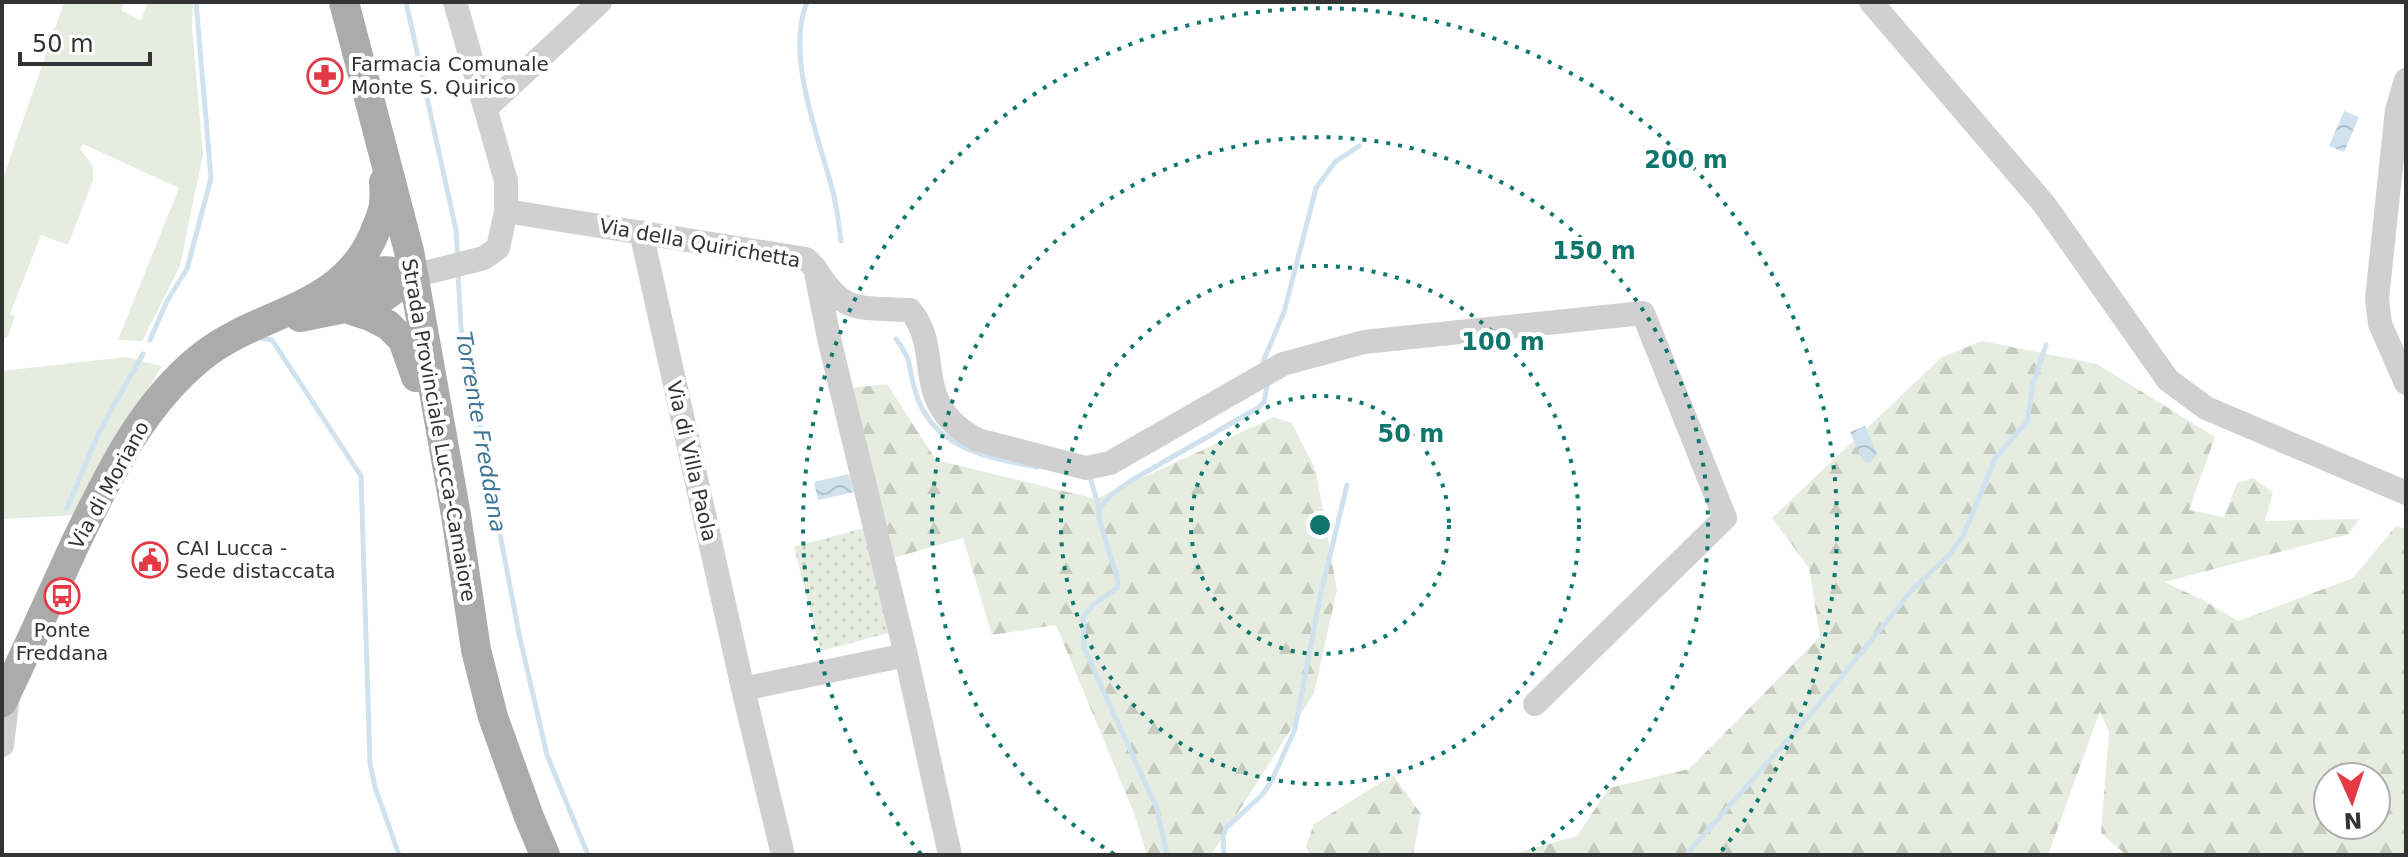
<svg xmlns="http://www.w3.org/2000/svg" width="2408" height="857" viewBox="0 0 2408 857" font-family="'DejaVu Sans',sans-serif">
	<style>
		.grass { fill: #e6ecdf }
		.forest { fill: url(#forest-firs); fill-rule: evenodd }
		.garden { fill: url(#garden-dots) }
		.water { fill: url(#water-waves) }
		.lines { fill: none; stroke-linecap: round; stroke-linejoin: round }
		.stream { stroke: #cfe2ee; stroke-width: 5 }
		.minor { stroke: #d0d0d0; stroke-width: 24 }
		.major { stroke: #ababab; stroke-width: 30 }
		.ring { fill: none; stroke: #0f766e; stroke-width: 4; stroke-dasharray: 4 8 }
		.labels { text-anchor: middle; dominant-baseline: central; stroke-width: 8; stroke-linejoin: round; paint-order: stroke }
		.poi-label { font-size: 20px; fill: #333; stroke: #fff; text-anchor: start }
		.street-label { font-size: 20px; fill: #333; stroke: #fff }
		.water-label { font-size: 22px; font-style: italic; fill: #3f7597; stroke: #fff }
		.centre { fill: #0f766e; stroke: #fff; stroke-width: 4 }
		.ring-label { font-size: 24px; text-anchor: middle; font-weight: bold; fill: #0f766e; stroke: #fff; stroke-width: 8; stroke-linejoin: round; paint-order: stroke }
	</style>
	<defs>
		<pattern id="forest-firs" width="22" height="20" patternUnits="userSpaceOnUse" patternTransform="scale(2)"><rect width="22" height="20" fill="#e6ecdf"/><path d="M5 1l3.5 6h-7zM16 11l3.5 6h-7z" fill="#c6cbc0"/></pattern>
		<pattern id="garden-dots" width="8" height="8" patternUnits="userSpaceOnUse" patternTransform="scale(2)"><rect width="8" height="8" fill="#e6ecdf"/><path d="M2 2h.1M6 6h.1" fill="none" stroke="#c6cbc0" stroke-width="1.8" stroke-linecap="round"/></pattern>
		<pattern id="water-waves" width="16" height="10" patternUnits="userSpaceOnUse" patternTransform="scale(2)"><rect width="16" height="10" fill="#cfe2ee"/><path d="M0 5q4-4 8 0t8 0" fill="none" stroke="#b2c2cd"/></pattern>
	</defs>
	<rect width="100%" height="100%" fill="#fff"/>
	<path class="grass" d="M64,2H124L121,10L141,21L148,2H193L192,27L203,154L180,266L142,341L118,340L179,188L83,144L80,149L93,166V180L68,245L41,235L10,314L15,317L7,338H2V181Z
		M126,357L162,366L118,439L77,515L2,519V371Z"/>
	<path class="forest" d="M1982,341L2097,364L2215,437L2189,510L2224,517L2237,483L2253,478L2273,492L2265,521L2359,519L2349,534L2164,582L2203,600L2238,621L2353,578L2396,526L2406,529V855H2126L2101,833L2109,732L2100,711L2048,855H1508L1577,836L1609,788L1689,769L1820,637L1809,568L1772,518L1942,357ZM2328,777H2376V825H2328Z
		M887,384L936,460L1096,499L1274,417L1292,423L1316,471L1337,590L1314,693L1211,855H1147L1134,813L1056,625L992,635L963,538L893,558L851,388Z
		M1393,775L1421,814L1413,855H1310L1306,846L1314,824Z"/>
	<path class="garden" d="M864,528L892,632L821,651L794,547Z"/>
	<path class="water" d="M2344,111L2359,117L2344,152L2329,146Z
		M1865,426L1877,454L1870,463L1863,461L1850,432Z
		M849,474L854,492L818,500L814,482Z"/>
	<g class="lines">
		<path class="stream" d="M406,2L456,230L458,259
			M807,2C785,55 819,138 833,192C837,208 839,225 841,241
			M458,273L461,328L519,634L547,755L588,855
			M260,338L272,340L361,476L370,764L375,787L399,855
			M896,339C914,363 907,365 915,390C930,447 986,458 1037,467
			M150,340L167,301L187,269L211,178L196,2
			M1263,362L1284,312L1316,188L1335,162L1359,146
			M1086,476L1090,477L1099,508V519L1118,581L1117,588L1094,604L1083,617L1084,648L1157,809L1167,855
			M67,508L100,430L143,354
			M1099,508L1112,494L1132,480L1258,408L1264,402L1267,386
			M1224,855L1223,836L1226,828L1262,795L1271,782L1295,729L1320,597L1347,485
			M1686,855L1816,708L1913,589L1950,554L1963,536L1996,457L2027,422L2033,384L2046,345"/>
		<path class="minor" d="M1871,2L2044,204L2168,380L2206,408L2406,493
			M2406,80L2397,110L2377,299L2380,324L2406,383
			M486,108L600,2
			M506,211L806,259L815,268L830,343L906,655L950,855
			M641,232L743,689L783,855
			M815,268C843,315 859,307 910,310C945,351 908,404 978,440L1086,468L1110,463L1283,364L1364,342L1643,313L1725,518L1535,704
			M413,276L484,258L498,248L506,211V181L455,2
			M743,689L906,655
			M2,745L9,688"/>
		<path class="major" d="M344,2L409,251L456,515L476,650L493,717L529,817L545,855
			M343,284C368,270 385,268 413,276
			M345,308L382,298L413,276
			M300,317L345,308L370,316L388,325L403,340L416,377
			M2,702C28,649 51,596 76,542C109,475 141,406 200,358C258,310 341,312 374,234C383,212 386,207 384,182"/>
	</g>
	<g class="ring">
		<circle cx="1320" cy="525" r="129"/>
		<circle cx="1320" cy="525" r="259"/>
		<path d="M1114 854A388 388 0 1 1 1526 854"/>
		<path d="M921 854A517 517 0 1 1 1719 854"/>
	</g>
	<defs>
		<symbol id="pharmacy-ring" viewBox="-11 -11 22 22"><circle r="9.5" fill="#fff" stroke="#e63946" stroke-width="1.5"/><path d="M-2-6h4v4h4v4h-4v4h-4v-4h-4v-4h4Z" fill="#e63946"/></symbol>
		<symbol id="civic-ring" viewBox="-11 -11 22 22"><circle r="9.5" fill="#fff" stroke="#e63946" stroke-width="1.5"/><path d="M-.6-6.5H3V-4.5H.6V-3L4-1V1h2V6H-6V1h2V-1L-.6-3ZM-1.2 2.5V6h2.4V2.5Z" fill="#e63946"/></symbol>
		<symbol id="bus-ring" viewBox="-11 -11 22 22"><circle r="9.5" fill="#fff" stroke="#e63946" stroke-width="1.5"/><path d="M-5-6H5V4H4V6H2V4H-2V6H-4V4H-5ZM-3.5-4V0h7V-4ZM-3.5 1.2v1.5H-2V1.2ZM2 1.2v1.5H3.5V1.2Z" fill="#e63946"/></symbol>
	</defs>
	<g fill-rule="evenodd">
		<use href="#pharmacy-ring" x="305" y="56" width="40" height="40"/>
		<use href="#civic-ring" x="130" y="540" width="40" height="40"/>
		<use href="#bus-ring" x="42" y="576" width="40" height="40"/>
	</g>
	<g class="labels">
		<g class="poi-label">
			<text x="351" y="64">Farmacia Comunale<tspan x="351" dy="23">Monte S. Quirico</tspan></text>
			<text x="176" y="548">CAI Lucca -<tspan x="176" dy="23">Sede distaccata</tspan></text>
			<text x="62" y="630" text-anchor="middle">Ponte<tspan x="62" dy="23">Freddana</tspan></text>
		</g>
		<g class="street-label">
			<text transform="translate(700 243) rotate(10)">Via della Quirichetta</text>
			<text transform="translate(439 430) rotate(80)">Strada Provinciale Lucca-Camaiore</text>
			<text transform="translate(692 461) rotate(77)">Via di Villa Paola</text>
			<text transform="translate(109 485) rotate(-61)">Via di Moriano</text>
		</g>
		<g class="water-label">
			<text transform="translate(481 432) rotate(80)">Torrente Freddana</text>
		</g>
	</g>
	<circle cx="1320" cy="525" r="12" class="centre"/>
	<g class="ring-label">
		<text x="1686" y="168">200 m</text>
		<text x="1594" y="259">150 m</text>
		<text x="1503" y="350">100 m</text>
		<text x="1411" y="442">50 m</text>
	</g>
	<rect width="2408" height="857" fill="none" stroke="#333333" stroke-width="8"/>
	<g transform="translate(2352 801) rotate(177)"><circle r="38" fill="#ffffff" stroke="#adadad" stroke-width="2"/>
	<path d="M0-6L14 30L0 20L-14 30Z" fill="#e63946"/>
	<text y="-12" font-size="22" font-weight="bold" text-anchor="middle" fill="#333333">N</text>
	</g>
	<path d="M20 52v12h130v-12" fill="none" stroke="#333333" stroke-width="4"/>
	<text x="32" y="52" font-size="24" fill="#333333" stroke="#ffffff" stroke-width="6" paint-order="stroke">50 m</text>
</svg>
